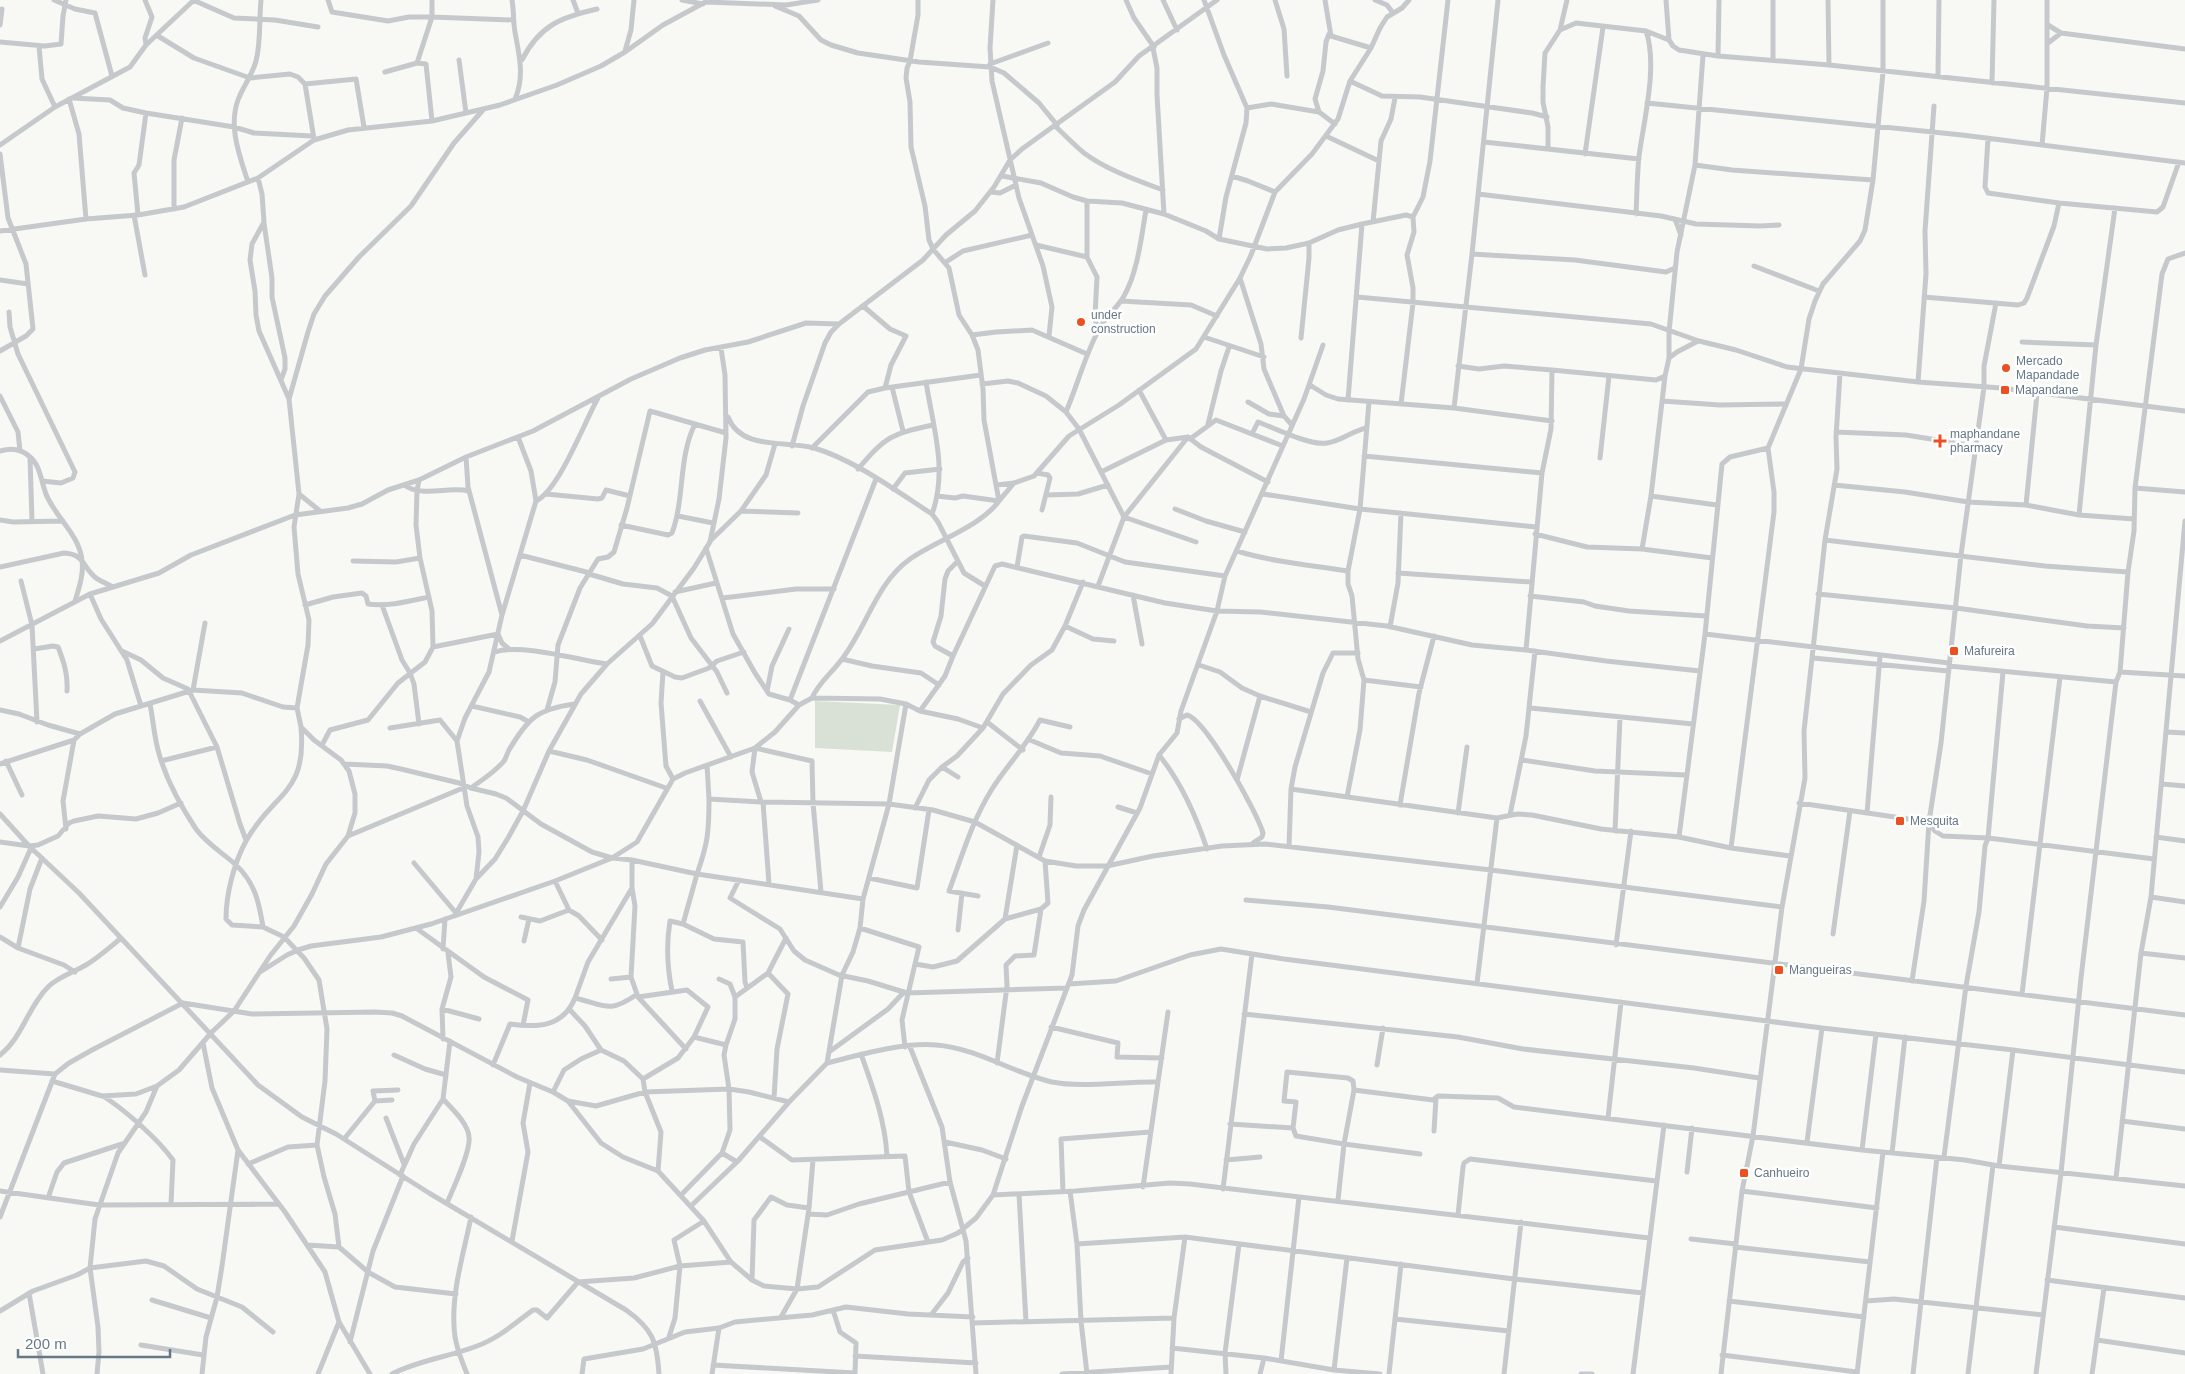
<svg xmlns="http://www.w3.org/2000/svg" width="2185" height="1374" viewBox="0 0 2185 1374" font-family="Helvetica,sans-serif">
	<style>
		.green { fill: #d9e0d6 }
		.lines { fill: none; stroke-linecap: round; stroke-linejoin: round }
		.minor { stroke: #c5c9cc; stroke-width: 5 }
		.poi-dot { fill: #ec5021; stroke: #fff; stroke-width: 2 }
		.labels { text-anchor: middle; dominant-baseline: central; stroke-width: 5; stroke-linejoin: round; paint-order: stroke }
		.poi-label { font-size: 12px; fill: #657887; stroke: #fff; text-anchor: start }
	</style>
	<rect width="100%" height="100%" fill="#f8f8f5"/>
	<path class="green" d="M815,701L900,705L892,752L815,748Z"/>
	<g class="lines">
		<path class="minor" d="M54,0L75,9L95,13L112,76
			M145,0L152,17L145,38L146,45
			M193,0L234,18L275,20L318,27
			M328,0L332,12L388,21L409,17H432L513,20
			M512,0C514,11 513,21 515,32C519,55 525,76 515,99
			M573,0L578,13
			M682,0L703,4
			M993,0L990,48L992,81L1019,198L1043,266L1052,307L1049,336
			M1126,0L1134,18L1154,47
			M1163,0L1177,30
			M1204,0L1224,55L1247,108L1246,123L1226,197L1219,239
			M1275,0L1284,29L1287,76
			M1325,0L1331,36L1371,48
			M1375,0L1387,5L1393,13
			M1666,0L1669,40L1673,46L1679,50L1718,56L1829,65L2185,103
			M1828,0L1829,65
			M706,2L786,5L818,0
			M775,6L799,16L821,40L831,45L858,53L919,62L990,67L1004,73L1039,103L1057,125
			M0,25L2,9
			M2048,25L2061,33L2185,49
			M1560,30L1567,0
			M158,36L194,58L250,78L290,74L298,77L305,84L314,139
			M0,42L45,46L61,44L63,16L66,0
			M2048,43L2061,33
			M39,46L42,79L55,107
			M1153,48L1157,68V95L1164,214
			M625,51L631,30L634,0
			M1718,56L1719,0
			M459,60L466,113
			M522,60C539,26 561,17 597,9
			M1773,60V0
			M417,63L432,17V0
			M990,64L1048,43
			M385,72L417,63L426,64L432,121
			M1938,77L1939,0
			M1350,81L1382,96L1420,97L1532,113L1547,117
			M1992,83L1994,0
			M305,84L356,79L364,127
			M73,98L110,100L123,108L146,113L234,127L254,133L312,136
			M69,99L79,134L86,219
			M1647,103L1962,135L2185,163
			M1247,108L1271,104L1319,112L1335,124
			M1319,112L1315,99L1323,71L1326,42L1329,34
			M1055,126C1065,135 1074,145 1084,153C1107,170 1136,180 1163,190
			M1326,136L1379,161
			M1988,138L1985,187L1988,193L2059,203L2157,212L2163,207L2179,162
			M1484,142L1639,159
			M0,145L55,107L130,67L146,45L194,0
			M2042,145L2047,88V0
			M1548,149V127L1543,102V87L1545,53L1560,30L1576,23L1646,31L1669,40
			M0,154L8,218L26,264L33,329L26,336L0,351
			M1585,154L1603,27
			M1695,165L1732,170L1873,180
			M1002,176L1041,183L1073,197L1087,201L1122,203L1164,214L1206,231L1219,239L1267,249L1286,248L1309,243L1338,230L1362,224L1406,215L1413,217
			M1232,176L1248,181L1275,192
			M258,178L262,194L264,222L252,244L250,260L255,291L256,315L259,331L289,399
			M248,182C240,157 228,127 238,100C243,86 252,76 256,61C261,42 259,20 261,0
			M991,192L1000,193L1016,185
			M1478,194L1661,216L1696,224L1760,226L1779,225
			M1087,201V257L1097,277L1095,316L1097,331
			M174,209V160L182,118
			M1636,214C1637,195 1637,175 1639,156C1644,120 1658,65 1646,31
			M134,215L145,275
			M138,215L134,173L139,165L146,113
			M1675,219L1681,235
			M1373,222L1381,141L1391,119L1395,98
			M264,223L272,278V297L285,358V369L281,380
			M0,231L86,219L138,215L184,207L258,178L314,140L348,130L432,121L500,105L557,85L601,66L625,52L663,25L709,0
			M1036,245L1087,257
			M1472,254L1575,260L1666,272L1675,268
			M946,262L963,251L1032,235
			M1754,266L1819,291
			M1240,278L1261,344L1264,369L1284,416L1292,425
			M0,280L28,284
			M1357,297L1651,324L1699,341L1736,350L1787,367L1918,382L2001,388L2185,411
			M1924,297L2018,305L2024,303L2027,298L2054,226L2059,203
			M1121,301L1191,305L1217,316
			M863,306L890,329L906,336L891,365L885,388
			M9,312L10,327L18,354L75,472L73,478L61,483L42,481
			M972,335L996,332L1032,330L1087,354
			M1204,337L1264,357
			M1301,338L1309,258V243
			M2022,342L2096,345
			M1669,358L1677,352L1698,341
			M1458,366L1479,369L1504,366L1552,370L1656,380L1665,376
			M926,382C933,427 948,470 932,514
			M1918,382L1926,274L1925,231L1934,106
			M982,384L1008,381L1018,383L1046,396L1066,412L1079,429L1124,517L1098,586
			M1310,385L1326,395L1338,399L1454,408L1552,421
			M892,387L903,431
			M1139,390L1166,440
			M0,396L18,432L20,451
			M1348,400L1362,224
			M1662,401L1720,405L1785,404
			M1248,402L1269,414L1284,416
			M1401,404L1413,303V288L1407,255L1414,232L1413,217L1423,197L1430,161L1448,0
			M1454,408L1472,254L1498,0
			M1066,412C1077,386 1084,359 1097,333C1103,318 1117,309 1124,296C1138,271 1141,238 1146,210
			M728,417C741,451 786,440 814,448C853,459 898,492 932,514L938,522L964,573L985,586
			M1208,424L1221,371L1229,347
			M1836,432L1906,435L1975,446
			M1252,434L1258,422C1275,428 1310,446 1327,443C1342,441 1353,430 1367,428
			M1188,437L1124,517L1196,542
			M1190,439L1216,420L1283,446
			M792,446L803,406L825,343L831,332L839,324L923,260L946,235L975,211L994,187L1010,160L1022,149L1115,82L1139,56L1217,0
			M812,448L868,392L885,388L981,375
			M0,451C10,448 21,449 29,456C40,464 41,481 46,494C55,517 79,534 82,560C84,574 79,588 75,601
			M1364,456L1542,473
			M30,457L32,521
			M466,457L468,487L502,615
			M1600,458L1609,376
			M858,469C886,436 891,434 933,425
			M1101,472L1166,440L1188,437L1201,447L1268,482
			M1037,473L1048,475L1050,478L1042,510
			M404,485C423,498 448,486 469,491
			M997,485L1014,483L1034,476L1069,436L1119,405L1196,349L1240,278L1251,255L1275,192L1312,154L1338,119L1350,81L1371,48L1380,28L1387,17L1402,8L1409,0
			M1834,485L1905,492L1968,502L2026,505L2079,515L2134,519
			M2135,488L2185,492
			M893,489L905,473L940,469
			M299,494L320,511
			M546,494L598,499L602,498L606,490L630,496
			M1263,494L1360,509L1536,527
			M1047,495L1078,494L1108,485
			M937,496L955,498L963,496L999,501L1014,483
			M1651,496L1717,505
			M536,501C559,490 584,423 598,398
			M2026,505L2037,394
			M1175,509L1206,521L1245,532
			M741,511L798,513
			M2079,515L2096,345L2115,208
			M678,516L713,523
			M0,520L13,522L63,521
			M621,525L668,535L672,533C685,498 678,458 695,424
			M1535,534L1587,547L1642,549L1712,558
			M1825,540L2045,566L2128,572
			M710,541L741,511L766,475L775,444
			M706,548L733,634L755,673L769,694L790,700L799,705
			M1642,549L1651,496L1665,376L1669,358V332L1677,252L1695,165L1703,55
			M1237,551C1273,562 1310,565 1348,571
			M520,555L590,573
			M353,561L396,562L420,558
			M0,567L64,553C85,554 82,567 96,578C100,581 106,583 111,586
			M1017,567L1022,537L1024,536L1077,543L1125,562L1225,576
			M1398,573L1531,582
			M589,574L623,584L657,588L672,596L691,638L717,672L727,693
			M21,581L32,625L37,722
			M675,592L716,583
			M90,594L101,619L127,660L141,706
			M1818,594L1956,608L2087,626L2124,628
			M1133,595L1142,644
			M1530,596L1584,602L1595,606L1629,611L1706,616
			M723,598L796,589H834
			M305,605L333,597L362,593L366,596L368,604C387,607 410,601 429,597
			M382,605L402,660L410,673L414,684L419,724
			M1065,626L1093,639L1114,641
			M1390,627L1398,583L1401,513
			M1705,634L1949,663
			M640,636L652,666L675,677L682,678L709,668L717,661L744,652
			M0,641L90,594L159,573L191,555L295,515L348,508L362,504L388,490L419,480L466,457L533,431L631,379L680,358L705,350L748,342L806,323L839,324
			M433,647L498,634L502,643L509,649
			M34,649L53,646L58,647C64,662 68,675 67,691
			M1526,650L1542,473L1551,429L1552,370
			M122,651L141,660L163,678L188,689L217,747L240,824L246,840
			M495,652C521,643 578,660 607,664
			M953,656L935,646L933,642L941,616L945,579L948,571L957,562
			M1813,658L1948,671
			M842,659L872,666L921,673L939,685
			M1199,665L1220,672L1242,688L1260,696L1311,712
			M1949,666L2116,682
			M663,672L661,703L666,766L673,779
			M2120,672L2185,676
			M1364,680L1421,687
			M193,690L205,623
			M767,691L772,666L789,629
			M812,698C819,682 832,673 842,659C867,627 876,583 910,559C937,540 980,527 999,501L984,420L983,389L978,350L972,335L959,315L949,268L933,249L929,240L925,206L911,147L910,102L906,78L907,68L910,61L918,15V0
			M790,700L876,479
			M700,701L731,757
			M150,704C153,719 154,735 158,750C165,777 180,805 196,829C207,844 223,853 236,865C255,883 259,902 263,927L284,937L304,958L319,980L327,1029L325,1081L317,1145L324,1177L335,1214L339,1247
			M472,706L520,717L529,722
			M1530,708L1693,724
			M0,710L19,714L48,725L80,734
			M547,710L555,682L558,645L580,588L598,559L608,557L614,552L627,508L650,411L726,433
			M920,711L945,676L953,656L995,566L1002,564L1165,603L1217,611L1260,612L1387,626L1472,645L1526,650L1606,661L1700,671
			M1179,719L1187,715C1206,720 1257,812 1263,833L1262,837L1253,843
			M987,722L1023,750
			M390,728L440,720L457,741
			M2167,732L2185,733
			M1030,740L1061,753L1100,756L1152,774
			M322,745L330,730L368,720L398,683L425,662L433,647L432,611L420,558L416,525L417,491L419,480
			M549,751L587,760L666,788
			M1159,755C1181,782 1196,816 1207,849
			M1522,760L1595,771L1686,775
			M6,761L22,795
			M161,761L217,747
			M0,764L74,740L80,734L115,714L193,690L242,693L283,707L297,708
			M345,764L387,766L401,769L459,783L471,788L496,794L506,798L541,824L592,852L612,858L632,860L697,874C708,843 709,831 709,799L761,802L889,804L933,810L975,822L1045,861L1076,866H1107L1153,856L1222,846L1265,844L1491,870L1782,907
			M707,765L709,799
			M958,777L942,767L957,756L983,728
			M1237,780L1260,696
			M2162,784L2185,786
			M471,788C482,780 495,772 504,761C506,758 507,754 509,750C528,718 537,709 575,704
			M1291,789L1497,818L1517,814L1532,815L1601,829L1679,837L1731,848L1790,856
			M1347,797L1360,730L1364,680L1358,659L1352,596L1348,584V571L1360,509L1369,402
			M761,802L752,772L755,748L812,761L813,803L821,892
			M763,802L769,884
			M1799,803L1929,822L1935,831L1943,836L1988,838L2154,859
			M1400,805L1419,693L1434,636
			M1118,807L1137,813
			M915,808L929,780L942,767
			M1458,813L1467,747
			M1867,813L1880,656
			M0,814L29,846L79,893L258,1085L302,1117L336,1134L429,1193L626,1310C653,1329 657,1342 659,1374
			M1510,815L1526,736L1535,651
			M66,829L63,801L74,740
			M1615,831L1620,718
			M348,836L463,788
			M1679,837L1705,634L1722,464L1730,457L1768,448L1801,369L1809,319L1815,301L1823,284L1860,241L1865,230L1873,180L1883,72V0
			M2156,837L2185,841
			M0,842L29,846L38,845L58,836L69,823L74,821L98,816L136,819L158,813L181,803
			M1289,847L1291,789L1295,767L1323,673L1333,653H1358
			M1731,848L1774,512V492L1768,448
			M1039,857L1050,825L1051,797
			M632,860V888L635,906L631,977L638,997L686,1049
			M414,863L456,913
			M869,878L917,888L929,810
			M476,879L479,852L478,837L467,806L457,741L465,718L489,672L502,615L536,501L531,471L518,437
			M739,880L730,898L780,929L794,951L805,960L839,975L868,981L907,993L1067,988
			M555,881L569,910L579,916L602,940
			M978,896L949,891C962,856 972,821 992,789C1007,765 1026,747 1040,720L1070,727
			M2151,897L2185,902
			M1246,900L1328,907L2185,1015
			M0,907L18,877L31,848
			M455,915L476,879L495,859L508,838L523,811L549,751L581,694L607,664L652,624L694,568L710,542L719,499L726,438L725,375L721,348
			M521,917L540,921L569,910
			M1005,919L1041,909L1048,903L1045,861
			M683,924L697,874L863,899
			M263,927L232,925L226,919C226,894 234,863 246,841C273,792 307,795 301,728
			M416,928L484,977L528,1000L523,1025
			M860,928L919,947L915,964
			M958,930L962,893
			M1833,934L1850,811
			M0,937L18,948L64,965L75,972
			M524,941L529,919
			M1616,945L1631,831
			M18,948L30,889L42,858
			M443,949L445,919
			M2141,953L2185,958
			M260,972L287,955L298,950L311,946L381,937L431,924L555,881L612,858L637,842L673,779L685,773L755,748L775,732L799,705L812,698L880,699L906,704L920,711L958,719L983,728L1003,694L1031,665L1052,650L1065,626L1083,582
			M768,973L788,994L777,1049L774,1098
			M611,979L631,977
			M719,979L730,984L735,997
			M1912,981L1924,901L1929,822L1941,743L1961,555L1984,387V366L1996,303
			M1477,983L1497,818
			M1069,984L1116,981L1190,955L1221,949L1284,959L1822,1028L2013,1050
			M672,991C667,967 666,945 670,921L683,924L714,939L743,942L745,982L747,988
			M2022,994L2060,677
			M638,997L687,990L708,1007L694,1037L678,1058L643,1079
			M575,998L588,962L632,888
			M442,1009L479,1019
			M570,1010L585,1026L601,1050
			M1244,1014L1458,1037L1523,1049L1694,1068L1759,1078
			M1051,1027L1118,1043L1117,1057L1162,1058
			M694,1037L726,1045
			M443,1039L442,1009L451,977L448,953
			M203,1043L212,1088L238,1150L285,1212L325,1272L339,1322L370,1374
			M905,1047L902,1020L915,964L933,967L957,961L1005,919L1017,845
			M910,1047L942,1127L950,1182L966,1241L976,1374
			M829,1052L888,1009L904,992
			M861,1054C873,1088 885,1120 887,1156
			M0,1055C23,1037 28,1006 49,986C59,977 74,972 86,965C98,958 109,948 120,939
			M394,1055L425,1069L446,1075
			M827,1063C858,1055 904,1042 936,1045C976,1048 1013,1073 1052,1082C1082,1088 1126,1081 1158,1082L1143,1187
			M997,1063L1007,986L1006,965L1015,956L1034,955L1041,909
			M493,1065L510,1024C538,1028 563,1027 575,998C605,1005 608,1014 636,995
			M1377,1065L1383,1028
			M0,1070L55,1074
			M52,1081L102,1096L136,1094L157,1086L179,1070L211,1033L234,1011L270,956L294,926L312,894L326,864L348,836L355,813V794L349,771L341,760L314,740L301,727L297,708L308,645L309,620L298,574L294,527L299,494L289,399L308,332L314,314L325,296L359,257L411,206L454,143L483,110
			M1158,1082L1168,1012
			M1354,1090L1433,1100L1438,1096L1498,1098L1514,1107L1862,1150L1965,1160L1999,1166L2185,1186
			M553,1092L564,1070L581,1059L601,1050L624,1061L643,1079L645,1092L661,1132L658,1171
			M103,1096C125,1110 157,1138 173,1160L171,1204
			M443,1099C452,1109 468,1123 469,1137C471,1151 453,1189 447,1203
			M375,1101L373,1091L398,1090
			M568,1101L596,1106L645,1092L729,1089L749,1092L789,1102
			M386,1118L404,1164
			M1608,1118L1621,1002
			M2122,1121L2185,1129
			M1230,1124L1293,1128L1296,1136L1344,1144L1420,1154
			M1293,1128L1296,1102L1284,1101L1287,1072L1348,1078L1353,1081L1354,1090L1344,1144L1338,1200
			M1434,1131L1436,1098
			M760,1137L792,1160L905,1156L909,1192L928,1242
			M344,1139L375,1101L392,1100
			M945,1142L982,1150L1006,1159
			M1807,1142L1822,1028
			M1862,1150L1876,1034
			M722,1153L737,1162
			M1892,1153L1905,1037
			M1944,1157L1966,986L1979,912L1985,846L1988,838L2003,672
			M1226,1160L1260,1157
			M248,1164L288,1147L317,1145
			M1999,1166L2013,1050L2185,1072
			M1687,1172L1692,1128
			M400,1175L414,1144L443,1099L450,1041
			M2116,1178L2141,953L2151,897L2185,521
			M1223,1189L1252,954
			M0,1191L99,1205L279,1204
			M1070,1191L1077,1244L1081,1321L1087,1374
			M1742,1191L1877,1208
			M1063,1192L1061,1139L1150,1132
			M683,1193L722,1153L730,1130L729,1089L724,1055L726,1045L735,1019V997L768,973L786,938
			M1019,1194L1026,1322
			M993,1195L1075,1191L1170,1183L1190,1184L1649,1238
			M48,1198L57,1172L64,1163L122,1144
			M693,1204L738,1161L789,1102L827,1063L842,975L853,952L860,928L863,899L889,804L906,704
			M808,1214L827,1215L859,1204L950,1182
			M1458,1215L1463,1167L1464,1163L1470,1159L1656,1181
			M0,1217L55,1074L69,1063L92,1050L183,1003L252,1014L375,1012L392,1013L402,1016L517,1077L553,1092L568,1101L601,1143L623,1157L658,1171L704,1221L731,1262L752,1280L764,1286L797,1289L818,1287L875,1250L942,1240L958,1233L976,1218L993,1195L1022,1106L1072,975L1078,926L1084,910L1140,808L1159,755L1177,733L1181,711L1217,611L1225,576L1304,399L1323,345
			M2054,1227L2185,1244
			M1691,1239L1736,1244
			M512,1241L528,1152L523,1123L530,1083
			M1077,1244L1185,1237L1514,1279L1643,1293
			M307,1245L339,1247L368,1272L395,1287L456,1294
			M1735,1247L1870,1262
			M752,1280L754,1220L771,1197L787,1205L809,1208
			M2047,1280L2185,1298
			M29,1293L43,1374
			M152,1300L211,1318
			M1729,1301L1864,1317
			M1866,1301L1894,1299L2043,1315
			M833,1310L840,1332L856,1343L855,1374
			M0,1311L33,1291L77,1275L90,1268L146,1261L164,1266L197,1289L242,1307L273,1332
			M931,1315L948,1293L963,1262L968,1258
			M781,1317L797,1289L809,1208L813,1160
			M1395,1319L1509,1331
			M972,1323L1174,1318
			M669,1337L675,1318L680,1266L674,1240L704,1221
			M2097,1340L2185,1353
			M350,1342L373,1251L403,1176
			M141,1345L203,1355
			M1172,1348L1264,1358
			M1722,1355L1857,1372
			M855,1356L976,1363
			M1281,1361L1299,1197
			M713,1365L855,1373
			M1334,1370L1347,1258
			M97,1374L99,1352L98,1327L90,1268L95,1219L118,1153L146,1112L157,1086
			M202,1374L206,1337L217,1297L222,1266L238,1150
			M318,1374L339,1322
			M392,1374C419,1360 449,1357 477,1346C499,1338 515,1323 533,1310H537L547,1318L578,1282L634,1278L680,1266L731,1262
			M467,1374C461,1359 454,1342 454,1325C452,1290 464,1252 471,1217
			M582,1374L584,1359L643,1349L685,1332L719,1328L735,1322L812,1315L846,1307L908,1314L973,1317
			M712,1374L719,1328
			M1062,1374L1171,1367
			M1171,1374L1174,1318L1185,1237
			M1226,1374L1225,1353L1239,1244
			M1260,1374L1264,1358L1334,1370L1380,1374
			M1389,1374L1401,1264
			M1504,1374L1521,1222
			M1581,1374H1592
			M1633,1374L1664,1125
			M1721,1374L1742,1191L1753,1136L1782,907L1805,778L1804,731L1825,540L1837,469L1836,437L1840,373
			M1857,1374L1883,1152
			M1913,1374L1937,1157
			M1968,1374L1993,1165
			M2036,1374L2061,1173L2081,978L2116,682L2120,672L2128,572L2134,531L2135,488L2162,274L2168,259L2185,253
			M2092,1374L2104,1288"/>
	</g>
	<g class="poi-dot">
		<circle cx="1081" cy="322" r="5"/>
		<circle cx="2006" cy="368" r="5"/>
		<rect x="2000" y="385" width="10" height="10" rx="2.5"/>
		<path d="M1937.5 433.5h5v5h5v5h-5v5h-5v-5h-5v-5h5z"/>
		<rect x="1949" y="646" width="10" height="10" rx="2.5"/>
		<rect x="1895" y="816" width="10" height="10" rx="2.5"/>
		<rect x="1774" y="965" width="10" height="10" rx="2.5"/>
		<rect x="1739" y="1168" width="10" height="10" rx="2.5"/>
	</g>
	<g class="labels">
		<g class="poi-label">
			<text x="1091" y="315">under<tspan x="1091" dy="14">construction</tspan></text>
			<text x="2016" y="361">Mercado<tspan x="2016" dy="14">Mapandade</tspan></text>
			<text x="2015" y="390">Mapandane</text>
			<text x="1950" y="434">maphandane<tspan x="1950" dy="14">pharmacy</tspan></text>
			<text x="1964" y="651">Mafureira</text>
			<text x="1910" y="821">Mesquita</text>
			<text x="1789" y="970">Mangueiras</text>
			<text x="1754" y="1173">Canhueiro</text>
		</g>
	</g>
	<path d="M18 1349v8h152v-8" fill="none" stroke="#657887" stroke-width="2.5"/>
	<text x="25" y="1349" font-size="15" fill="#657887" stroke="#ffffff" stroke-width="4" paint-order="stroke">200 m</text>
</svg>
